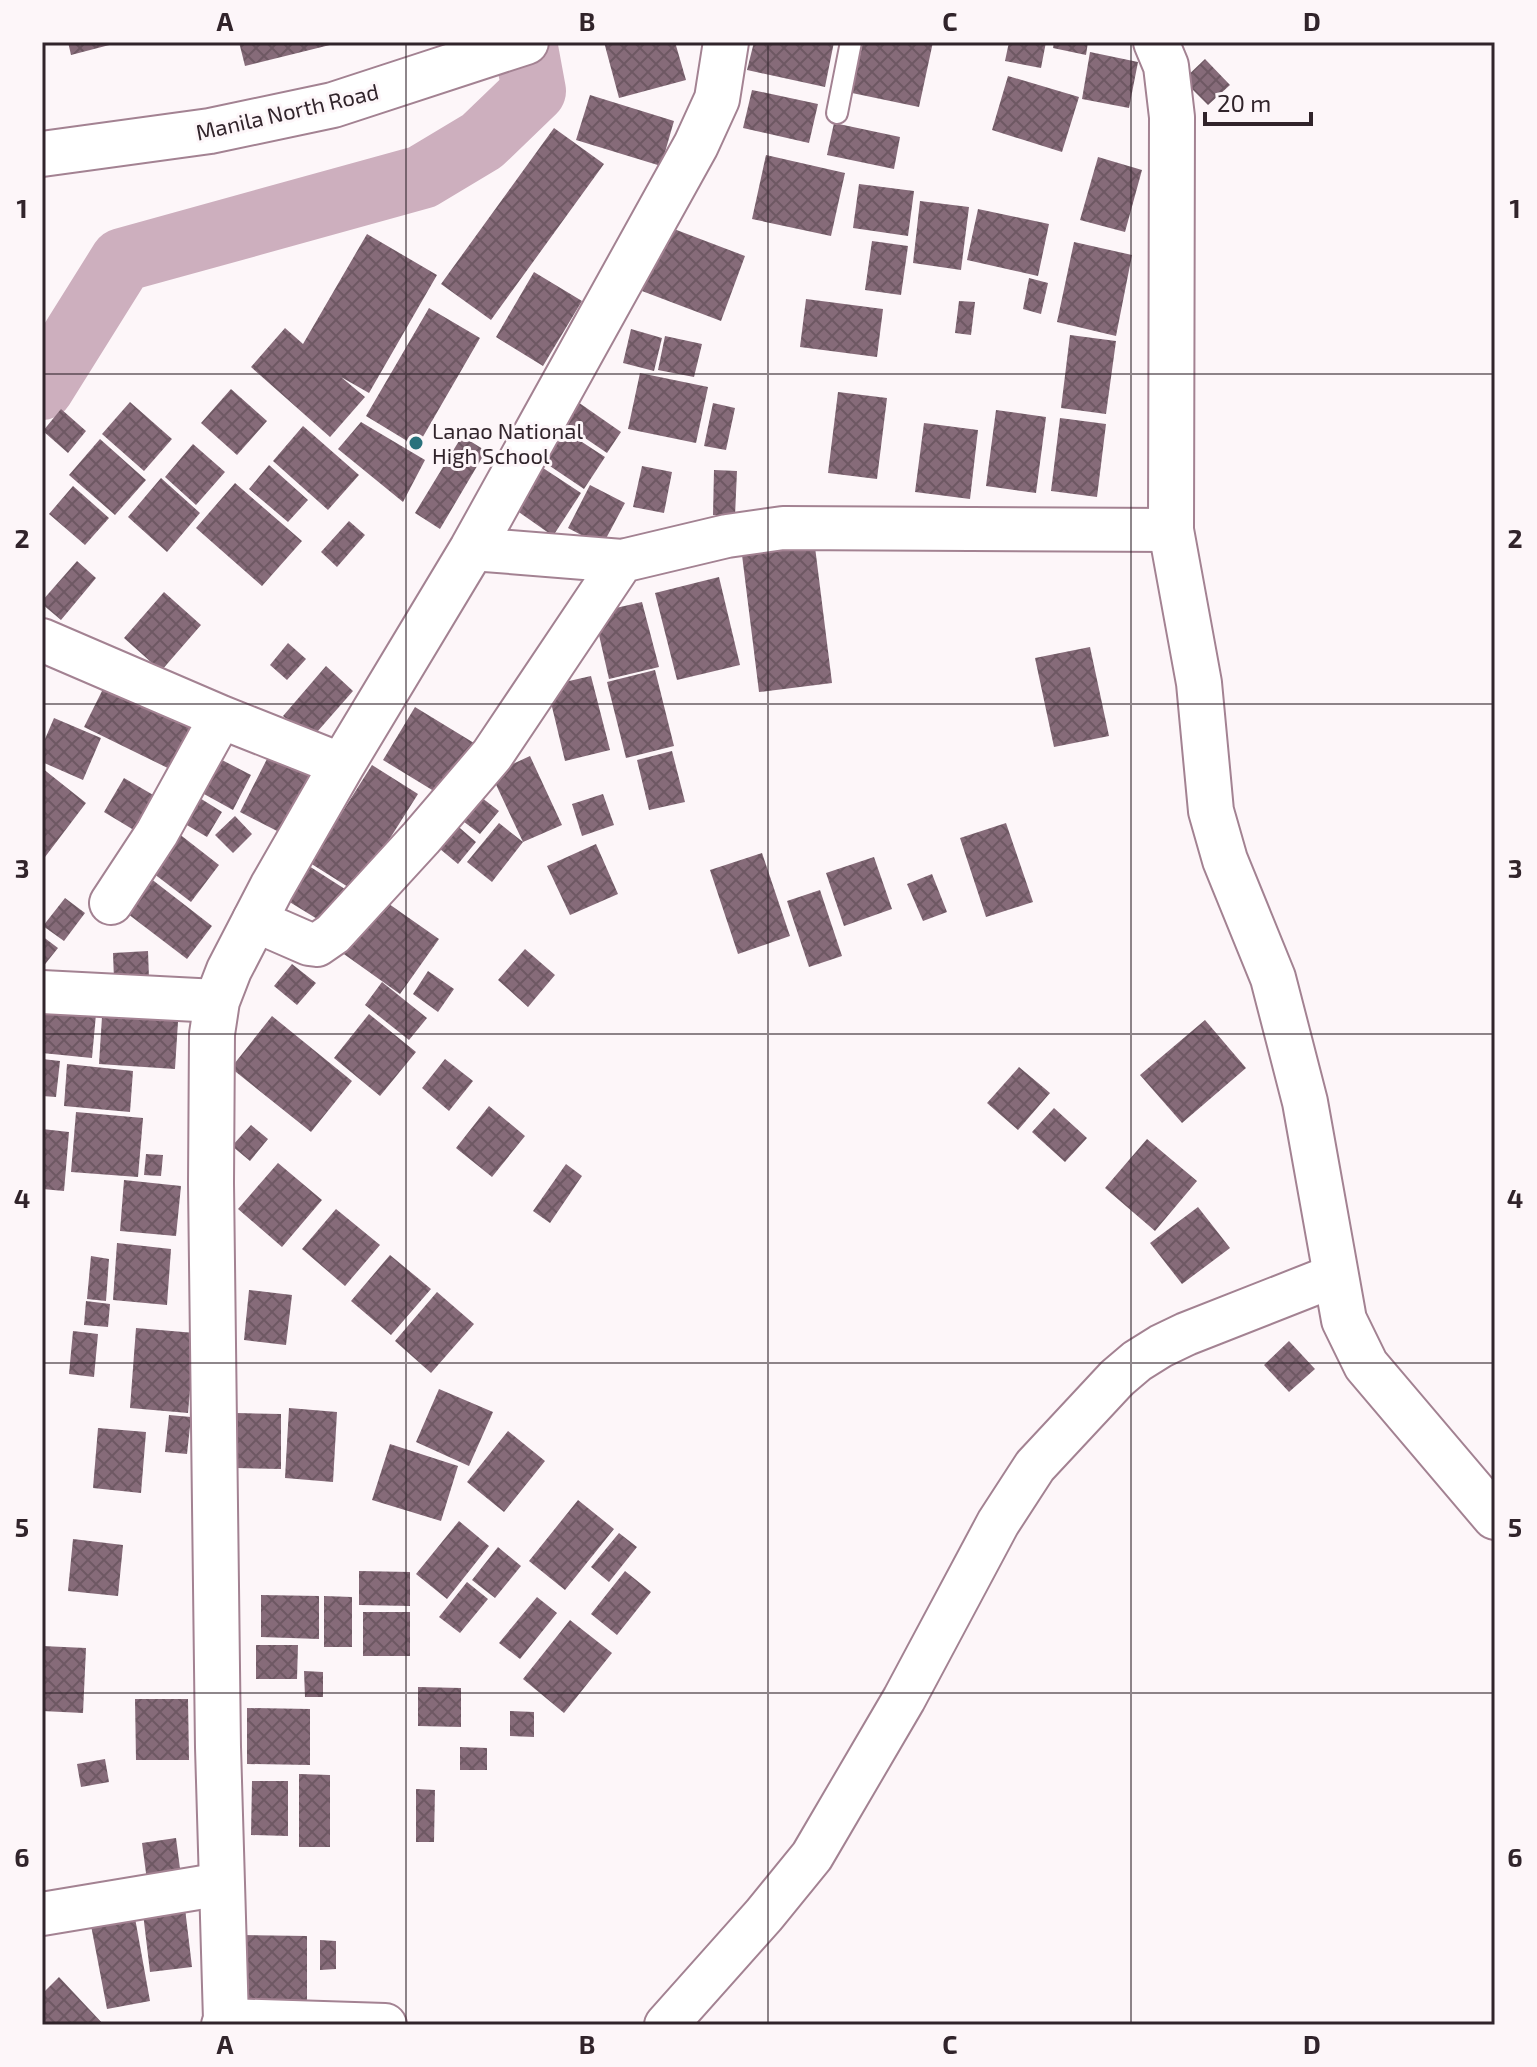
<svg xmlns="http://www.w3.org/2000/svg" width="1537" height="2067" viewBox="0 0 1537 2067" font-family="'Exo 2',sans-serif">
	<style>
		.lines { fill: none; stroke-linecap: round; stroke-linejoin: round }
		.river { stroke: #cdafbe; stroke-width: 64 }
		.building { fill: url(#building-cross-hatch) }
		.service-casing { stroke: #a38292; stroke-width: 24 }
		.minor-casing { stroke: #a38292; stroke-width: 46 }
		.tertiary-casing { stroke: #a38292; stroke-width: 48 }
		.trunk-casing { stroke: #a38292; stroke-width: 48 }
		.service { stroke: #fff; stroke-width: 20 }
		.minor { stroke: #fff; stroke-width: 42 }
		.tertiary { stroke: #fff; stroke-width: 44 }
		.trunk { stroke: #fff; stroke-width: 44 }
		.grid { fill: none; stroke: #31242b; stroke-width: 2; stroke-opacity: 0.55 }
		.poi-dot { fill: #2a727c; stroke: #fdf6f9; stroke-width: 3 }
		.labels { text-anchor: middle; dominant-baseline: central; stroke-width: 6; stroke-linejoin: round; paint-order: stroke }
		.street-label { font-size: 22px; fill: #31242b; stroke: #fdf6f9 }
		.poi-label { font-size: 22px; fill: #31242b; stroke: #fdf6f9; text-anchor: start }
		.neatline { fill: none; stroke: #31242b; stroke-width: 3 }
		.grid-label { font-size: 26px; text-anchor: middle; font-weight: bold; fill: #31242b }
	</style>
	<defs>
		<pattern id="building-cross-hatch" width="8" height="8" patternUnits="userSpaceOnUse" patternTransform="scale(2)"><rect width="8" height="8" fill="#866b79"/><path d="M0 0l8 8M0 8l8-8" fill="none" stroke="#6e5863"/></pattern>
	</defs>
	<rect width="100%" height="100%" fill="#fdf6f9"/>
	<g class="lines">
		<path class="river" d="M42,388L122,260L422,177L482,141L534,91L525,42"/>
	</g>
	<path class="building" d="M68,42H117V43L71,55Z
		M239,42H338V43L245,66Z
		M604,42H675L686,80L619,98Z
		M754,42H834L825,87L747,70Z
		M863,42H933L919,107L852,93Z
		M1009,42H1046L1041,68L1005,61Z
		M1054,42H1088L1086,55L1053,48Z
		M1090,52L1138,62L1129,108L1082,99Z
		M1205,59L1230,85L1208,105L1183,80Z
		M1008,76L1079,97L1062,152L992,130Z
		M752,90L818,104L809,143L743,128Z
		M590,95L674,121L661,166L576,140Z
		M834,123L900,137L894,169L827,155Z
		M554,128L604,164L491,320L441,284Z
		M766,155L845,173L831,236L752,219Z
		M1098,157L1142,170L1125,232L1080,220Z
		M859,184L914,191L908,236L853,228Z
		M920,201L969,207L961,270L913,263Z
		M978,209L1049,224L1038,276L967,260Z
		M666,226L745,256L721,321L642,291Z
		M367,234L437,275L369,393L341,377L365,397L330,437L251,367L285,328L303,344Z
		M872,241L908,246L901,295L865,290Z
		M1074,242L1132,255L1116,336L1057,322Z
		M534,272L582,301L543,366L496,337Z
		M1029,278L1048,283L1041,314L1023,309Z
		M806,299L883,309L877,357L800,347Z
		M959,301L975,302L971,335L955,333Z
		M429,308L480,338L417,447L366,416Z
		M631,329L662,338L654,371L623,363Z
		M1070,335L1116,341L1106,414L1061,408Z
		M665,336L702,344L694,377L658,370Z
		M640,373L708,387L696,443L628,429Z
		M231,389L267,421L237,455L201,423Z
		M838,392L887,398L877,479L828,473Z
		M575,400L621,432L607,453L560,421Z
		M130,402L172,439L144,471L102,434Z
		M713,403L735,408L726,450L704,446Z
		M61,409L86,431L68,453L43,431Z
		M996,410L1046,417L1036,493L986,486Z
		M1060,418L1106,424L1097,497L1051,491Z
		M361,422L425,460L403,502L338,449Z
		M924,423L978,430L970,499L915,492Z
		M303,426L359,475L328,510L273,461Z
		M562,429L605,457L584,489L541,460Z
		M462,436L486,451L440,529L415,513Z
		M100,439L146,480L115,515L69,475Z
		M193,444L225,472L196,505L165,477Z
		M269,465L308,500L288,522L249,489Z
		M540,466L581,493L553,536L513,508Z
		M642,466L672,472L664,513L633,507Z
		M714,470L737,471L735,516L713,515Z
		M161,478L200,513L167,552L128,517Z
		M235,483L302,541L262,586L196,528Z
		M590,485L625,503L602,546L568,528Z
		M73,486L109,518L85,545L49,514Z
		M349,521L365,535L337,567L321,552Z
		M815,547L832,683L759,692L742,555Z
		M77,561L96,578L61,620L42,604V601Z
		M719,577L740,665L677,680L655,593Z
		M164,592L201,625L161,671L124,638Z
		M642,602L659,667L609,679L594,613Z
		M288,643L306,659L287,680L270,665Z
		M1090,647L1109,736L1054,747L1035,658Z
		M326,666L353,691L310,740L283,716Z
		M655,670L674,746L626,758L607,682Z
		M110,675L208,723L182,775L84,727Z
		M591,676L610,750L565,761L547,686Z
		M415,707L474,743L442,796L383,760Z
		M54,718L101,738L83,780L42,762V746Z
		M672,751L685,802L649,810L637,760Z
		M269,755L312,777L283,834L240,812Z
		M530,756L562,825L523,842L492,882L467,862L499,823L523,842L491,774Z
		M222,760L251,775L233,810L204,794Z
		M372,765L418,794L356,892L310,863Z
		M42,768L86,803L45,857L42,855Z
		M124,778L167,803L147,838L104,812Z
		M473,791L499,811L480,834L455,815Z
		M603,794L614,825L582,836L572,804Z
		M195,795L222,812L207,837L180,821Z
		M235,816L252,834L233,853L215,835Z
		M453,822L476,842L458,864L434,844Z
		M1006,823L1033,902L986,917L960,838Z
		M178,833L219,865L191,902L149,870Z
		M596,844L618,894L570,915L547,866Z
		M762,853L790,936L738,954L710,870Z
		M874,857L892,909L844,926L826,873Z
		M309,866L348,891L327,925L288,901Z
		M932,874L947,912L923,921L907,884Z
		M150,878L212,926L187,959L124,911Z
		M820,890L842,956L809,967L787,901Z
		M379,897L439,939L400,994L341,952Z
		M65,898L85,913L64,941L43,926Z
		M42,936L58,948L42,968Z
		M525,949L555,975L528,1007L498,980Z
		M148,951L149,978L114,980L113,953Z
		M292,964L316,983L297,1005L274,986Z
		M428,971L454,989L438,1012L413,994Z
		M382,982L427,1018L409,1040L365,1005Z
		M42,998L97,1003L92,1058L42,1053Z
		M103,1001L179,1006L175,1069L99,1064Z
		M369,1014L416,1052L380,1096L334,1058Z
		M272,1016L352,1081L311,1132L231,1068Z
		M1205,1020L1246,1068L1182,1123L1140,1075Z
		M42,1059L60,1061L56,1097L42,1096Z
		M445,1059L473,1081L449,1111L422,1088Z
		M67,1064L133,1071L130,1112L64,1106Z
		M1019,1067L1050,1093L1018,1130L987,1103Z
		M489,1106L525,1136L492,1177L456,1148Z
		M1054,1108L1087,1138L1065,1162L1032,1132Z
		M76,1112L143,1118L138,1177L71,1172Z
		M251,1125L268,1139L250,1161L232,1146Z
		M42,1129L69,1132L64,1191L42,1189Z
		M1147,1139L1197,1181L1155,1231L1105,1188Z
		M146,1154L163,1155L161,1176L144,1175Z
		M278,1163L322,1200L282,1247L238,1209Z
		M566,1164L582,1176L550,1223L533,1211Z
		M124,1180L181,1186L176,1236L120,1231Z
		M1198,1207L1230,1248L1182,1284L1150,1243Z
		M336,1209L380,1245L345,1286L302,1249Z
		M117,1243L171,1249L167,1305L113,1300Z
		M390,1255L431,1289L391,1335L351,1301Z
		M91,1256L109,1259L106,1301L87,1299Z
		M249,1290L292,1295L286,1345L244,1340Z
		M437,1292L474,1324L431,1373L395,1341Z
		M86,1301L110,1304L108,1327L84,1325Z
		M136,1328L195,1333L188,1413L130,1408Z
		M73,1331L98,1334L94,1377L69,1374Z
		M1289,1341L1315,1369L1289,1392L1264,1365Z
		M439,1389L493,1412L469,1466L416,1442Z
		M289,1408L337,1412L333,1482L285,1478Z
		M236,1413L281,1414V1469L236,1468Z
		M169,1415L191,1417L187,1454L165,1452Z
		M98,1428L146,1432L141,1493L93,1488Z
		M508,1431L545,1461L504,1512L467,1482Z
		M390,1444L458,1466L441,1521L372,1500Z
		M578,1500L614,1529L565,1590L529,1561Z
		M459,1521L489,1546L447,1599L416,1574Z
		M619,1533L637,1547L609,1582L591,1567Z
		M73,1539L123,1545L118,1596L68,1591Z
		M498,1547L521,1566L495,1598L472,1580Z
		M359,1571L410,1572V1606L359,1605Z
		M625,1571L651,1592L617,1635L591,1614Z
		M467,1582L488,1599L460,1633L439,1617Z
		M261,1595L319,1596V1639L261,1637Z
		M324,1596L352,1597V1647H324Z
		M537,1597L557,1613L520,1659L499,1643Z
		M363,1612H410V1656H363Z
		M570,1620L612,1653L564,1713L523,1679Z
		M256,1645H298L297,1679H256Z
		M42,1646L86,1648L83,1713L42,1711Z
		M304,1671L323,1672V1697H305Z
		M418,1687L461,1688V1727L418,1726Z
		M135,1699H188L189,1760H136Z
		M247,1708L310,1709V1765L247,1764Z
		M510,1711L534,1712V1737L510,1736Z
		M460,1747L487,1748V1770H460Z
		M105,1759L109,1782L81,1787L77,1764Z
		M299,1774L330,1775V1847H299Z
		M252,1781H288V1836L251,1835Z
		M416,1789L435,1790L434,1842H416Z
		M176,1838L182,1884L148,1888L142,1843Z
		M184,1900L192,1967L150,1972L142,1905Z
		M133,1907L150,2001L107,2009L89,1915Z
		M243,1935L307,1936V2009L242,2008Z
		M320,1940L336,1941V1969L320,1970Z
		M59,1977L104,2025H45L42,2022V1994Z"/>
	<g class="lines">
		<defs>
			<path id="service" d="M837,113L851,42"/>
			<path id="minor" d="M472,549L622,561L727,536L783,528L1171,530
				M42,640L221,717L342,765
				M111,903L157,833L221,717
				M254,920L309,944L317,945L333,934L421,838L492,755L622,561
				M42,992L217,1001
				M42,1914L222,1884
				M226,2020L385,2025
				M666,2025L764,1915L812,1856L904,1699L998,1523L1035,1466L1117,1378L1137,1361L1161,1346L1186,1334L1336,1275"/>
			<path id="tertiary" d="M1156,42L1166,66L1172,117L1171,530L1199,683L1211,811L1225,860L1273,978L1288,1036L1305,1102L1344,1320L1366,1365L1495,1517
				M224,2025L226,2020L218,1747L211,1183L212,1034L217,1001L229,970L272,887L342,765L472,549L696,145L717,99L726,42"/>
			<path id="trunk" d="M42,154L210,131L333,105L526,42"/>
		</defs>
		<use href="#service" class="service-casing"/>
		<use href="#minor" class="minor-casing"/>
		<use href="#tertiary" class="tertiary-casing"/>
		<use href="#trunk" class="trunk-casing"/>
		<use href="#service" class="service"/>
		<use href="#minor" class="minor"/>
		<use href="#tertiary" class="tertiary"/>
		<use href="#trunk" class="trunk"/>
	</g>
	<path class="grid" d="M406,42V2025M768,42V2025M1131,42V2025M42,374H1495M42,704H1495M42,1034H1495M42,1363H1495M42,1693H1495"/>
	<circle class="poi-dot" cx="416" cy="443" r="8"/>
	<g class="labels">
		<g class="street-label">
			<text transform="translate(287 111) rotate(-13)">Manila North Road</text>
		</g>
		<g class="poi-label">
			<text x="432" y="430">Lanao National<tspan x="432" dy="25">High School</tspan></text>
		</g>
	</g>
	<rect width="1537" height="2067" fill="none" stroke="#fdf6f9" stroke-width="88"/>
	<path d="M1205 112v12h106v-12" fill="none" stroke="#31242b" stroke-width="4"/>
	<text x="1217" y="112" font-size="24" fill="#31242b" stroke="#fdf6f9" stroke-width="6" paint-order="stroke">20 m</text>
	<rect x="44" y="44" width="1449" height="1979" class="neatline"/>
	<g class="grid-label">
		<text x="225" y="31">A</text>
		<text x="587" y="31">B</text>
		<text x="950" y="31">C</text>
		<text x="1312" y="31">D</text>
		<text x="22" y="218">1</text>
		<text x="1515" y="218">1</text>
		<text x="22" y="548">2</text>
		<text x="1515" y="548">2</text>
		<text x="22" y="878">3</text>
		<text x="1515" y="878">3</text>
		<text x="22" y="1208">4</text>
		<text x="1515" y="1208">4</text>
		<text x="22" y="1537">5</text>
		<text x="1515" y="1537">5</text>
		<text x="22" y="1867">6</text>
		<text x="1515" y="1867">6</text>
		<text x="225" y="2054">A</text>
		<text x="587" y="2054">B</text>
		<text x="950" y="2054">C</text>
		<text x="1312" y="2054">D</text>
	</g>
</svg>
